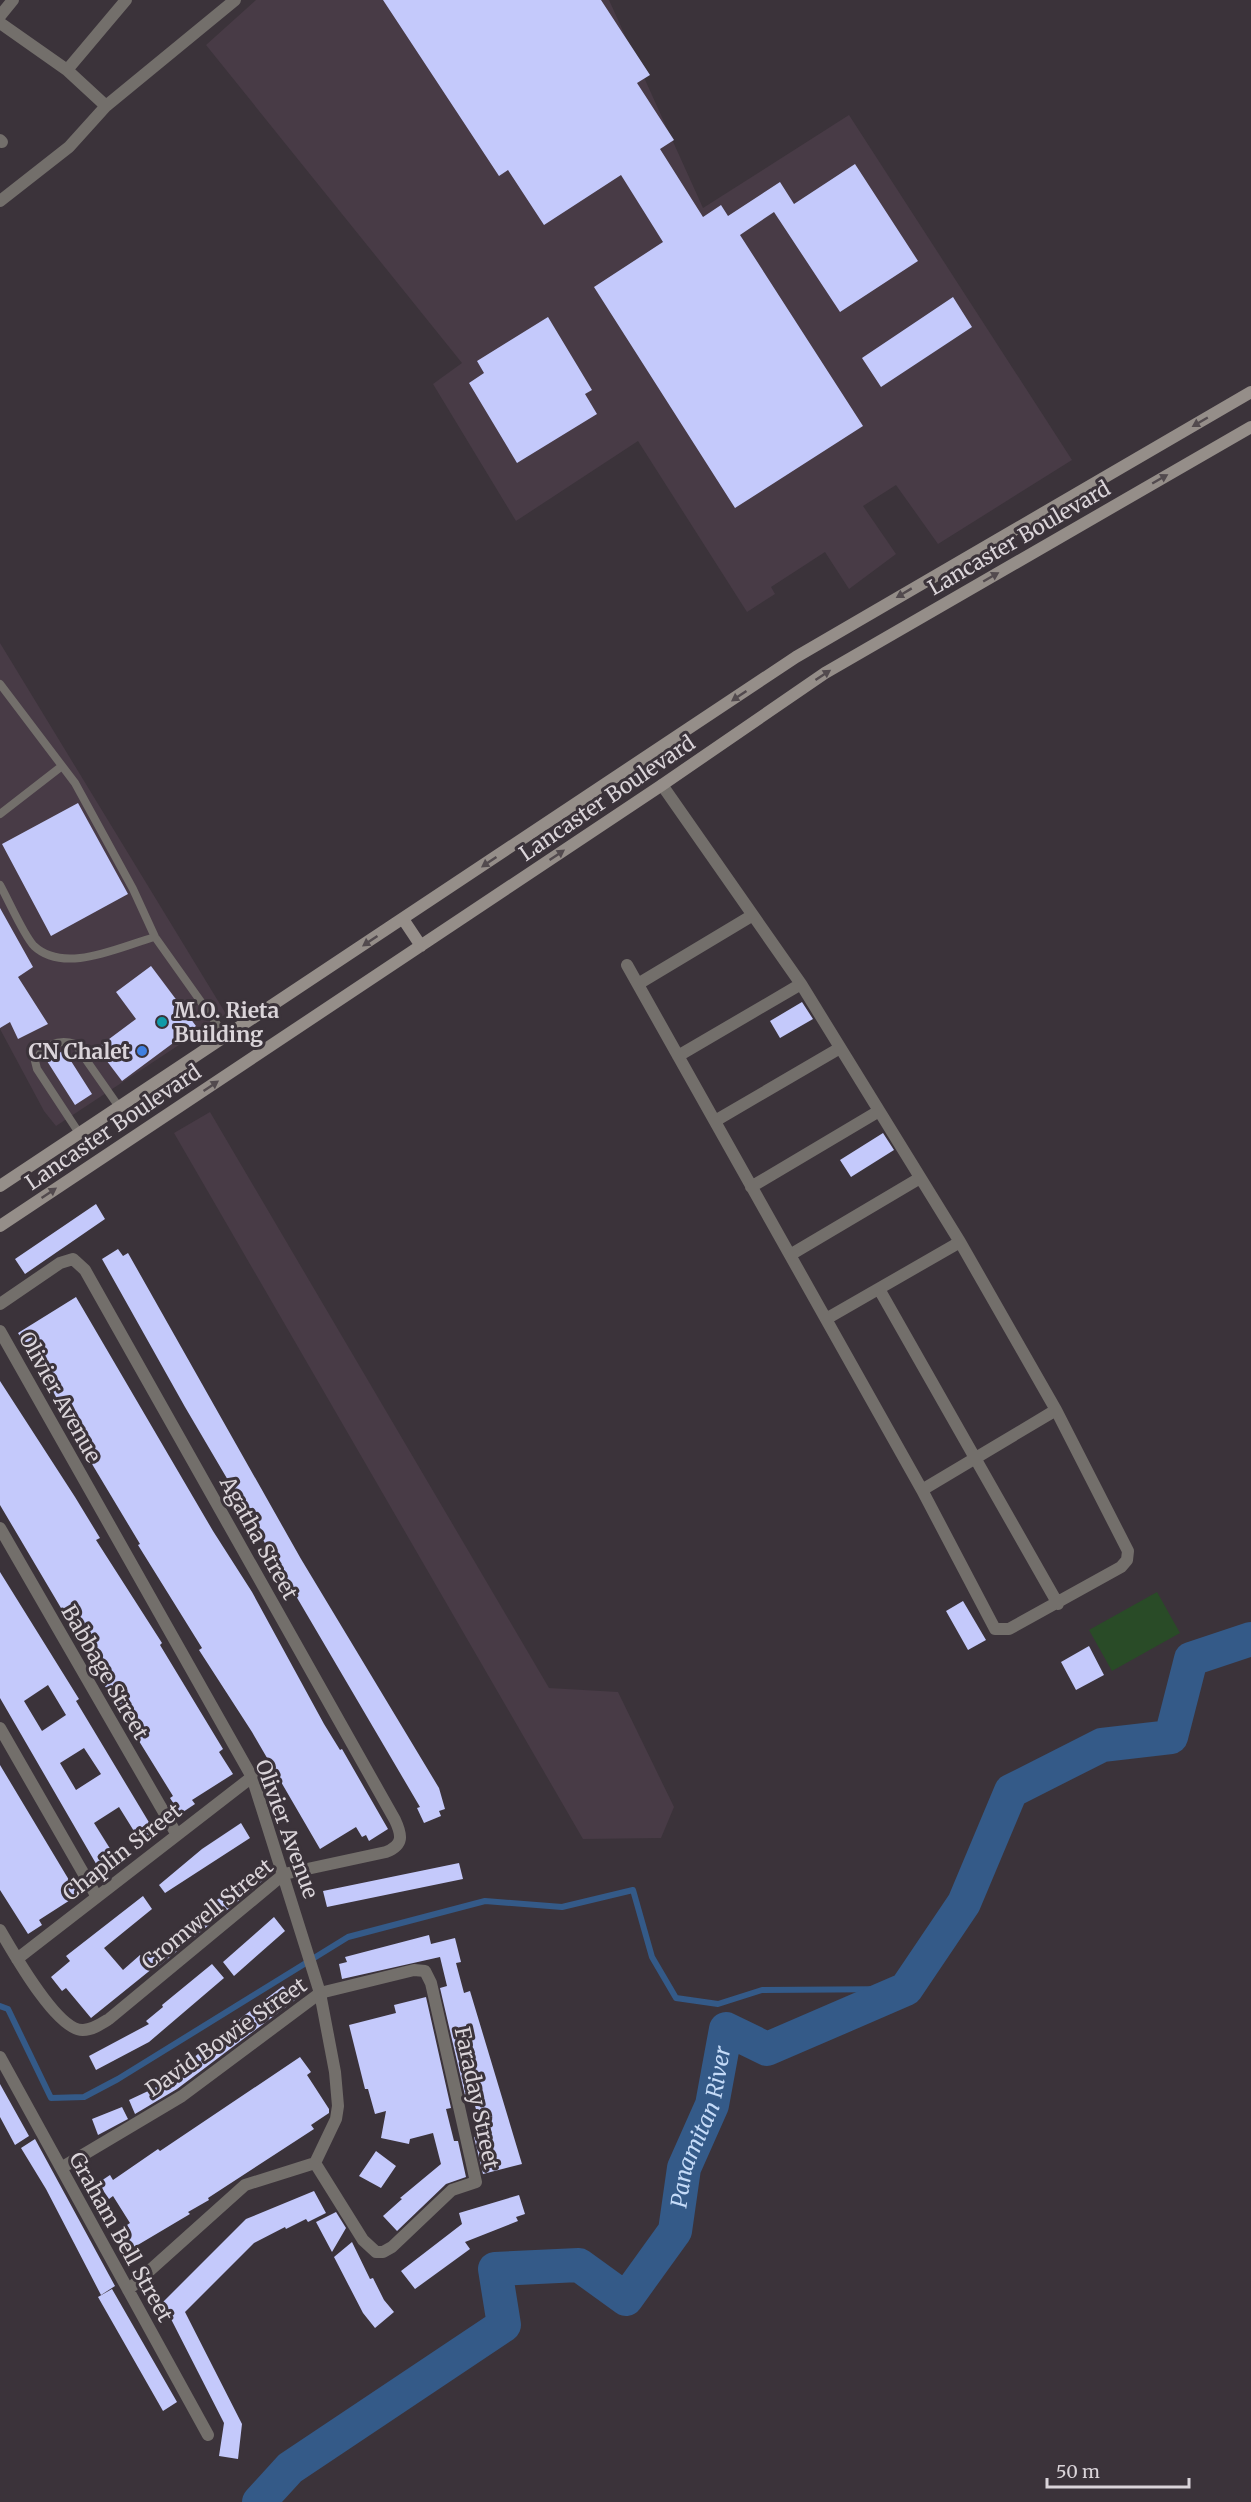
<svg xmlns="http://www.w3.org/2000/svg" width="1251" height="2502" viewBox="0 0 1251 2502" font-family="Merriweather,serif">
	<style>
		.built { fill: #483b46 }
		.green { fill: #294b27 }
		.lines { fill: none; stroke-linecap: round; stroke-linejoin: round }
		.stream { stroke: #345a88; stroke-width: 6 }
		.river { stroke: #345a88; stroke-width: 34 }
		.building { fill: #c4c9fb; fill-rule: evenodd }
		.lane { stroke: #736f6b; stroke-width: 8 }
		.street { stroke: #736f6b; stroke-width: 12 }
		.secondary { stroke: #958e89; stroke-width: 12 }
		.oneway { fill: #524a4e }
		.culture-dot { fill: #0f9aa8; stroke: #3b333a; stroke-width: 2 }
		.shop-dot { fill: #3f7fe0; stroke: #3b333a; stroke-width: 2 }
		.labels { text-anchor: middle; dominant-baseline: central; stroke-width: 6; stroke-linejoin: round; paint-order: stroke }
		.street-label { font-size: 21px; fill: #dad4d9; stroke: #3b333a }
		.poi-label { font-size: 21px; font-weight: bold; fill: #dad4d9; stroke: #3b333a; text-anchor: start }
		.water-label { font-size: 22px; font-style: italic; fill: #c5dbf8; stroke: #3b333a }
	</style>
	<rect width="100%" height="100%" fill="#3b333a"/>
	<path class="built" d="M256,0H609L703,208L849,115L1072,460L938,544L896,485L863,506L896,554L849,589L825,552L771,587L775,594L747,612L638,441L516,521L433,384L462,363L206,45Z
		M0,643L226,1014L56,1126L44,1111L0,1029Z
		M210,1112L549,1688L618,1692L674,1807L661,1838L583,1839L174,1133Z"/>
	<path class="green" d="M1157,1592L1180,1633L1112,1671L1089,1630Z"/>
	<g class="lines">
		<path class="stream" d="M0,2006L8,2009L51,2098L84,2097L118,2079L348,1937L485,1901L562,1907L633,1890L652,1957L676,1998L718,2004L762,1990L906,1989"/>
		<path class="river" id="s1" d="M259,2502L290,2468L504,2325L495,2269L579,2265L626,2299L675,2231L684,2168L712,2105L726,2029L767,2049L906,1989L964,1903L1011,1791L1102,1745L1171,1737L1191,1659L1251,1639"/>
	</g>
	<path class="building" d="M383,0H601L650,75L637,83L674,140L660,149L703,217L721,205L728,216L780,182L794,204L855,164L918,261L840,312L774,212L740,235L863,426L735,508L594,287L663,242L621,175L544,225L508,170L499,176Z
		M953,297L972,327L881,387L862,358Z
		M548,317L592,390L585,394L597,414L517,463L469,383L484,373L477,361Z
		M78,803L128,894L51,936L2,844Z
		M0,908L33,967L18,977L48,1024L18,1039L10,1022L0,1028Z
		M151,966L196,1026L122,1081L97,1048L136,1019L116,992Z
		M802,1002L813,1019L780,1038L770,1021Z
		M64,1050L92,1094L75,1105L47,1061Z
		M883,1133L894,1150L851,1177L840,1160Z
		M96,1204L105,1219L25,1274L15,1259Z
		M118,1249L123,1256L128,1253L301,1559L439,1788L445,1809L439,1811L441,1816L424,1823L417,1808L420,1807L185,1407L102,1259Z
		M76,1297L213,1531L252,1592L324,1724L340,1750L342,1749L388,1829L369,1841L366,1835L362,1837L356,1827L320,1849L252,1732L199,1650L202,1648L138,1545L140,1544L77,1439L45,1375L18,1333Z
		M0,1381L75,1497L100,1538L96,1540L162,1643L160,1645L223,1749L219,1752L233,1774L192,1800L195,1804L180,1814L170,1798L173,1796L100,1678L90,1657L0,1505Z
		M0,1572L79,1699L76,1701L156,1834L142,1844L119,1807L94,1823L119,1863L102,1874L0,1698ZM48,1685L66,1715L42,1731L24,1701ZM84,1748L101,1774L76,1790L60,1763Z
		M963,1601L986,1640L968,1650L946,1611Z
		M1089,1646L1104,1675L1076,1690L1061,1662Z
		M0,1765L78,1895L39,1920L42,1925L28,1934L0,1890Z
		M241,1823L250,1838L165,1893L159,1885L202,1849Z
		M459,1863L463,1879L327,1907L323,1891Z
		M258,1867L266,1878L159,1966L158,1964L91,2018L66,1988L62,1991L51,1977L70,1961L66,1956L143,1896L152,1909L104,1948L123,1970L140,1955L142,1957L161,1945Z
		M274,1917L285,1931L234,1976L223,1962Z
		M429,1935L431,1944L455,1938L461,1962L456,1963L464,1993L470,1991L522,2164L483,2174L474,2137L483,2135L474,2102L467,2104L440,1988L447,1986L440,1957L342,1979L339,1964L347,1962L345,1957Z
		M212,1964L224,1978L149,2042L96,2070L89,2056L149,2024L146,2021L163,2007L162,2005Z
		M283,1986L295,2000L177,2089L135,2114L129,2100L161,2085L241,2018Z
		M426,1997L451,2108L446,2109L454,2141H458L466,2177L446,2184L397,2231L383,2216L402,2199L400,2198L441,2164L433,2133L410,2139L409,2144L381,2138L386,2111L375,2114L368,2089H365L349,2025L396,2013L394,2005Z
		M300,2057L311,2072L307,2075L329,2109V2113L311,2125L314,2129L208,2198L209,2200L188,2212L190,2214L131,2249L123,2235L130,2230L127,2225L130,2223L113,2196L109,2199L98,2183L110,2175L113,2180L158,2149L160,2151Z
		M0,2084L29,2136L15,2145L0,2117Z
		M122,2107L128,2119L98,2135L92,2119Z
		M35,2139L115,2286L101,2295L46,2189L21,2148Z
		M376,2151L396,2166L381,2188L359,2176Z
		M314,2191L326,2213L308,2222L306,2219L286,2229L285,2227L254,2243L185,2312L242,2424L238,2459L219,2456L224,2423L171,2319L159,2306L246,2219Z
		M519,2195L525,2214L516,2217L518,2221L465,2242L470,2249L415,2289L401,2271L462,2224L459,2213Z
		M336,2212L346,2228L332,2252L316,2222Z
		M352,2242L370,2279L373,2278L384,2300L394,2312L375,2328L363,2313L334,2257Z
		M112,2289L177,2402L163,2411L98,2297Z"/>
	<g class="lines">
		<path class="lane" d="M0,684L75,783L133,889L155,937L226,1037
			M0,814L62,766
			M0,885C8,899 24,936 34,946C65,975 121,946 155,937
			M79,1133L37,1069L35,1061C43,1046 58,1038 75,1044L119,1107"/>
		<path class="street" d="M0,16L13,0
			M0,23L67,70L106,106
			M67,70L126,0
			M0,140L2,142
			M0,201L69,147L106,106L235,0
			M627,965L922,1490L995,1629H1009L1121,1567L1127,1560L1128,1551L1056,1410L960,1242L801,984L662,785
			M638,984L753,915
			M678,1056L801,984
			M715,1121L840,1048
			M751,1187L879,1111
			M790,1255L920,1178
			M879,1289L1058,1604
			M0,1304L60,1263L73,1259L85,1270L395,1820C402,1835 404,1845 386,1852L284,1874L109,2019C101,2024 92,2030 83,2030C57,2031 13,1952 0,1930
			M826,1319L960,1242
			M0,1331L252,1777L320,1993L335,2072L338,2106L336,2119L315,2163L245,2185L128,2290
			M922,1490L1056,1410
			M0,1528L177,1835
			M0,1728L97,1897
			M17,1959L252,1777
			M0,2057L208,2435
			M61,2168L182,2096L320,1993L414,1970L425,1971L431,1983L476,2182L452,2190L392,2247L383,2252H376L363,2240L315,2163"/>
		<path class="secondary" d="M403,919L421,946
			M0,1186L796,657L1251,392
			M0,1226L662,785L825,673L1251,427"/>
	</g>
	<defs><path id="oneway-solid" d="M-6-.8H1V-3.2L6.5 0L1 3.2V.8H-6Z" transform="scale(1.5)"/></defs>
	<g class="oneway">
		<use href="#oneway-solid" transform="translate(1200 422) rotate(150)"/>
		<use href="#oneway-solid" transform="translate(1160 479) rotate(-30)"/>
		<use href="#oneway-solid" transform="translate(991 577) rotate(-30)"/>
		<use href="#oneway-solid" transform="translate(904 593) rotate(149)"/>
		<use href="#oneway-solid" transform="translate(823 675) rotate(-33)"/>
		<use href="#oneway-solid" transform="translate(739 696) rotate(146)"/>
		<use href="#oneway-solid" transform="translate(557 855) rotate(-34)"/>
		<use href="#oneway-solid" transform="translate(489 862) rotate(146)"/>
		<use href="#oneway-solid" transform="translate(370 941) rotate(146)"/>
		<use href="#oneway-solid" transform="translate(211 1086) rotate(-34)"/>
		<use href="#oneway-solid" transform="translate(49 1193) rotate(-34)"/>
	</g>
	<circle class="culture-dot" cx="162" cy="1022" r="6"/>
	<circle class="shop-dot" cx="142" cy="1051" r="6"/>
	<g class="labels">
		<g class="street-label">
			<text transform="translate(1019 538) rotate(-30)">Lancaster Boulevard</text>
			<text transform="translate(607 798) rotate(-34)">Lancaster Boulevard</text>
			<text transform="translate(113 1127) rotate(-34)">Lancaster Boulevard</text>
			<text transform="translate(60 1397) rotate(61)">Olivier Avenue</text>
			<text transform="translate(259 1538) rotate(61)">Agatha Street</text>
			<text transform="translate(105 1672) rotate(60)">Babbage Street</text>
			<text transform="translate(287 1829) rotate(70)">Olivier Avenue</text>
			<text transform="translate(122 1852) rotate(-38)">Chaplin Street</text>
			<text transform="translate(207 1914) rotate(-39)">Cromwell Street</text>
			<text transform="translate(226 2037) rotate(-35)">David Bowie Street</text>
			<text transform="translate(477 2098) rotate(78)">Faraday Street</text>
			<text transform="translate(121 2237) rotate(61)">Graham Bell Street</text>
		</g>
		<g class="poi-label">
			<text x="174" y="1010">M.O. Rieta<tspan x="174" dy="24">Building</tspan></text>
			<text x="130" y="1051" text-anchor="end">CN Chalet</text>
		</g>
		<g class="water-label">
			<text stroke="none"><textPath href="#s1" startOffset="694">Panamitan River</textPath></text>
		</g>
	</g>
	<path d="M1047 2478v9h142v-9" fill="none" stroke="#dad4d9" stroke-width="3"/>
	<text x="1056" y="2478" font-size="18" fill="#dad4d9" stroke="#3b333a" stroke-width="4.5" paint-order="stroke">50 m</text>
</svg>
